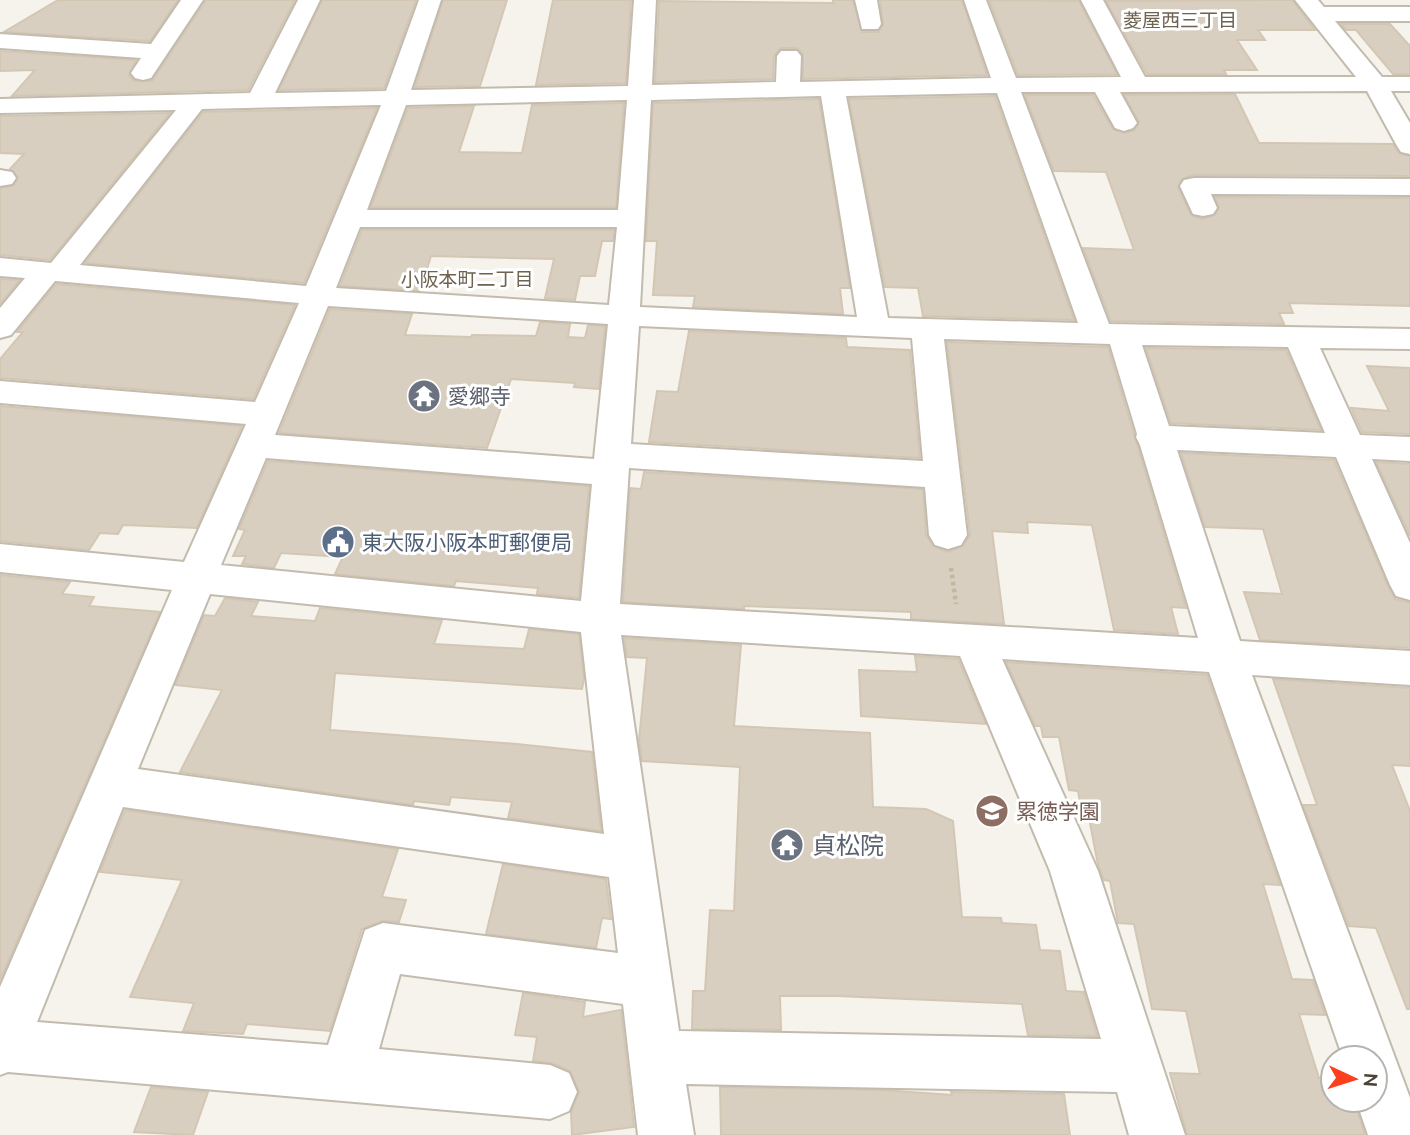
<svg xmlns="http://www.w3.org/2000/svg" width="1410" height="1135" viewBox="0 0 1410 1135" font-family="Ubuntu,'Noto Sans JP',sans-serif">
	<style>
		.building { fill: #d8cfc1; stroke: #d3c7b4; stroke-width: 2 }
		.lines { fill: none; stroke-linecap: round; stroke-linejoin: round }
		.minor-casing { stroke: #c2bbae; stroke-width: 4 }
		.path { stroke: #c4b79f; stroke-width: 4.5; stroke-dasharray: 3.5 3.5; stroke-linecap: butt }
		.minor { fill: #fff; fill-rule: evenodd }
		.labels { text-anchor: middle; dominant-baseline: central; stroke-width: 6; stroke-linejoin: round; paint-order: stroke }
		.far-neighbourhood-label { font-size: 19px; fill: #6e6250; stroke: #fff }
		.worship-label { font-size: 21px; fill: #5b616d; stroke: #fff; text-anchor: start }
		.service-label { font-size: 21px; fill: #4e5e75; stroke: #fff; text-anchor: start }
		.education-label { font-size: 21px; fill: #785e54; stroke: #fff; text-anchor: start }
		.near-worship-label { font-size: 24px; fill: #5b616d; stroke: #fff; text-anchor: start }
	</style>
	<rect width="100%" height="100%" fill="#f6f3ec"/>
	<path class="building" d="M58,0H178L150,41L4,32Z
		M206,0H295L248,90L12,96L35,70L0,71V51L136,60L129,75L134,81H152Z
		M322,0H416L384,88L279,90Z
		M443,0H507L480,86L415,87Z
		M553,0H631L626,83L536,85Z
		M833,0H853L862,32H878L883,25L880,0H962L987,75L803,79V54L797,48H781L774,56L773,79L655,82L659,1L833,3Z
		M989,0L1079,1L1117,74L1018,75Z
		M1292,0L1315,30H1258L1265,40H1237L1257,70H1224L1226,74H1147L1106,1Z
		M1341,24H1390L1410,46V74H1393L1356,30H1346Z
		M1235,94L1259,143L1393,144L1399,153L1410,156V176L1193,175L1182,179L1178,187L1191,215L1202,219L1215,215L1219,207L1215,197L1410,198V306L1289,303L1293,313H1279L1284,324L1111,321L1083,248L1134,250L1106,172L1054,171L1025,95H1093L1113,129L1125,133L1135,130L1139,122L1124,95Z
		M995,96L1074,320L923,316L918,288L885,287L849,99Z
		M819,99L850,288H840L843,314L693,307L695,296L653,295L657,241H646L653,103Z
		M624,103L616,207H371L408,108L474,106L459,152L522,153L532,105Z
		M377,108L304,283L85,263L203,112Z
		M170,113L50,260L0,255V188L14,185L18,177L10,169L24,154L0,153V116Z
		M362,230H614L613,241H602L595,276H580L575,300L545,298L554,259L431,256L420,291L340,286Z
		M0,279L20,280L0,304Z
		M56,284L295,305L253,399L0,378V359L23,332H17Z
		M330,309L412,314L405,335L471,337L472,335L536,336L540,322L570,324L568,337L585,338L588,325L605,326L599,389L574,387L575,383L511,379L487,448L279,433Z
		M689,331L846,338L847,347L910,350L920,458L649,442L657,391L678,392Z
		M947,342L1108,347L1186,608L1171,607L1178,634L1114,630L1092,525L1027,522L1028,533L992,531L1004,624L911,619V612L744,606V609L623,602L630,488L641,489L644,472L923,489L926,535L933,546L947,552L963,546L970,535Z
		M1146,348L1286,350L1321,430L1171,423Z
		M1367,366L1410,368V434L1362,432L1351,408L1389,411Z
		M0,406L242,426L197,528L123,525L118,534L100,533L89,550L0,541Z
		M1181,453L1334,460L1388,586L1395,599L1410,603V648L1260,640L1244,592L1282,594L1263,529L1205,527Z
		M268,461L589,486L579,598L537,594L538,588L456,581L454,586L335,574L343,557L281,553L274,568L242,564L246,556H233L245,530L239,529Z
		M1376,462L1410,464V536Z
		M0,575L70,582L62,594L94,597L89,606L160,612L0,980Z
		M225,598L258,602L251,616L315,621L320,608L442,620L434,644L524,649L529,629L579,634L584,679L582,689L335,673L330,730L517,744L592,752L601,831L508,818L512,802L451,797L449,805L414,801L413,805L180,772L222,690L175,685L204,615L215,616Z
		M624,638L741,645L734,726L870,733L873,807L926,809L953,821L962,917L1001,918L1002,923L1036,925L1040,950L1060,951L1066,991L1084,992L1097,1036L1028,1035L1022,1004L837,996H780L781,1030L692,1029L693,991H705L710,910L734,911L740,767L642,761L639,740L647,658L627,657Z
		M915,656L958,659L986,724L861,716L859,670L917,672Z
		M1006,662L1207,675L1280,885L1263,884L1292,979L1313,980L1325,1015L1299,1014L1319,1078H1333V1100H1354L1365,1135H1187L1170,1073L1200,1074L1186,1011L1152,1009L1134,924L1118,923L1110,881L1104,880L1098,865L1089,818H1083L1078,791L1069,790L1059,737H1043L1041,726H1035Z
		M1273,679L1410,688V766L1392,765L1410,811V1009H1407L1376,928L1349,926L1303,805H1317Z
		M125,810L398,849L382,897L406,900L399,922L382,921L362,929L330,1031L247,1024L243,1034L183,1031L194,1003L130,997L182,880L100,872Z
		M503,864L606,879L611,919L602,918L596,948L486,934Z
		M523,993L585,1002L583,1017L621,1010L634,1127L572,1135L571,1113L579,1091L570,1071L551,1063L533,1061L537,1037L515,1035Z
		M151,1087L208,1092L193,1135L134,1132Z
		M720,1087L883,1090L952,1095L951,1092L1064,1094L1070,1135H721Z"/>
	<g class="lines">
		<defs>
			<path id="minor" d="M181,0H203L151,78L143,80L135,78L131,73L141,58L0,48V34L151,44Z
				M298,0H320L275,93L386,91L419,0H441L411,90L628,86L634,0H656L652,85L776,82L777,56L781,51H797L801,56L800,82L991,78L964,0H986L1016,78L1121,77L1081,0H1103L1145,77H1356L1295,0H1318L1324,7H1410V21H1335L1382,77H1410V91H1391L1410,123V154L1401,152L1397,146L1367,91L1120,92L1137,123L1133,128L1124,131L1115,128L1095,92H1021L1109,324L1410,329V349L1320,348L1360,435L1410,437V461L1372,459L1410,543V600L1396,596L1390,585L1336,457L1177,450L1240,641L1410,651V685L1252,675L1410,1098V1135H1368L1356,1100H1375V1058H1343L1209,672L1002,659L1098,871L1185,1135H1129L1117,1092L686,1084L694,1135H638L623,1004L400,974L379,1049L550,1065L569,1073L577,1092L569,1111L550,1119L8,1072L0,1075V987L172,590L0,572V544L184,562L246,424L0,403V381L255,402L299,303L55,281L11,335L0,338V308L25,278L0,276V258L51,263L176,110L0,113V99L250,93ZM997,93L1078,323L888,318L846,96ZM821,96L857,317L640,307L651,100ZM627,100L618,210H367L406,105ZM381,105L306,286L80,265L202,109ZM360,227H617L609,305L336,288ZM328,306L608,324L594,459L275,435ZM639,326L912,338L923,461L631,444ZM944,339L1110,344L1137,434L1136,437L1140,445L1198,638L620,604L629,468L925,487L929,535L935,545L948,549L961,545L967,535ZM1142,345L1288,347L1325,433L1169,426ZM266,458L592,484L581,601L221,565ZM210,594L581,632L604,834L138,769ZM621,635L960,656L1050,871L1101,1039L679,1031ZM123,807L609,877L618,953L383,923L365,930L328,1045L37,1022Z
				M855,0H877L881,24L878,29H862Z
				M0,170L12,172L16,178L12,184L0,186Z
				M1194,178L1410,179V195L1211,194L1217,208L1213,214L1203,216L1193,214L1180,186L1184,180Z"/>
		</defs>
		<use href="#minor" class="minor-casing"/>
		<path class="path" d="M951,568L956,604"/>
		<use href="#minor" class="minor"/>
	</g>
	<defs>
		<symbol id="temple-disc" viewBox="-11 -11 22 22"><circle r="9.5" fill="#6b7280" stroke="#fff"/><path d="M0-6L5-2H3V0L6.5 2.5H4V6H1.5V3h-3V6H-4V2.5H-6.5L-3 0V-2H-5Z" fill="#fff"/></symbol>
		<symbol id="civic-disc" viewBox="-11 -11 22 22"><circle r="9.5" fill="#5c6f8a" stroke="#fff"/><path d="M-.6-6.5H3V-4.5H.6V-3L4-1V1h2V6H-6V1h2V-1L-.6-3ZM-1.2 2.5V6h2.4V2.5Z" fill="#fff"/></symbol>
		<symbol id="school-disc" viewBox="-11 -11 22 22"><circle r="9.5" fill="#8d6e63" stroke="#fff"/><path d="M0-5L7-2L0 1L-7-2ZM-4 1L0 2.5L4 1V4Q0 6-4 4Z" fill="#fff"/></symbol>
	</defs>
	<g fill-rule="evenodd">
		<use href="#temple-disc" x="405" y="377" width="38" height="38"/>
		<use href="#civic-disc" x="319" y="523" width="38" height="38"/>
		<use href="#school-disc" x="973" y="792" width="38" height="38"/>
		<use href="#temple-disc" x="768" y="826" width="38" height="38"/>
	</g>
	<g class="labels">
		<g class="far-neighbourhood-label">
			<text x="1180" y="20">菱屋西三丁目</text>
			<text x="467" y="279">小阪本町二丁目</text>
		</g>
		<g class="worship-label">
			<text x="448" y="396">愛郷寺</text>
		</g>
		<g class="service-label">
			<text x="362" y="542">東大阪小阪本町郵便局</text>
		</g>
		<g class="education-label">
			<text x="1016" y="811">累徳学園</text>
		</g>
		<g class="near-worship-label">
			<text x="812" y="845">貞松院</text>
		</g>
	</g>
	<g transform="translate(1354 1079) rotate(94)"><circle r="33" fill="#ffffff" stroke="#b7b4b0" stroke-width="2"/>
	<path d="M0-5L12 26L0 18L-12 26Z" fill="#fc3f1d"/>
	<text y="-10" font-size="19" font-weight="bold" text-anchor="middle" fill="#4b4439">N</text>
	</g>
</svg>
